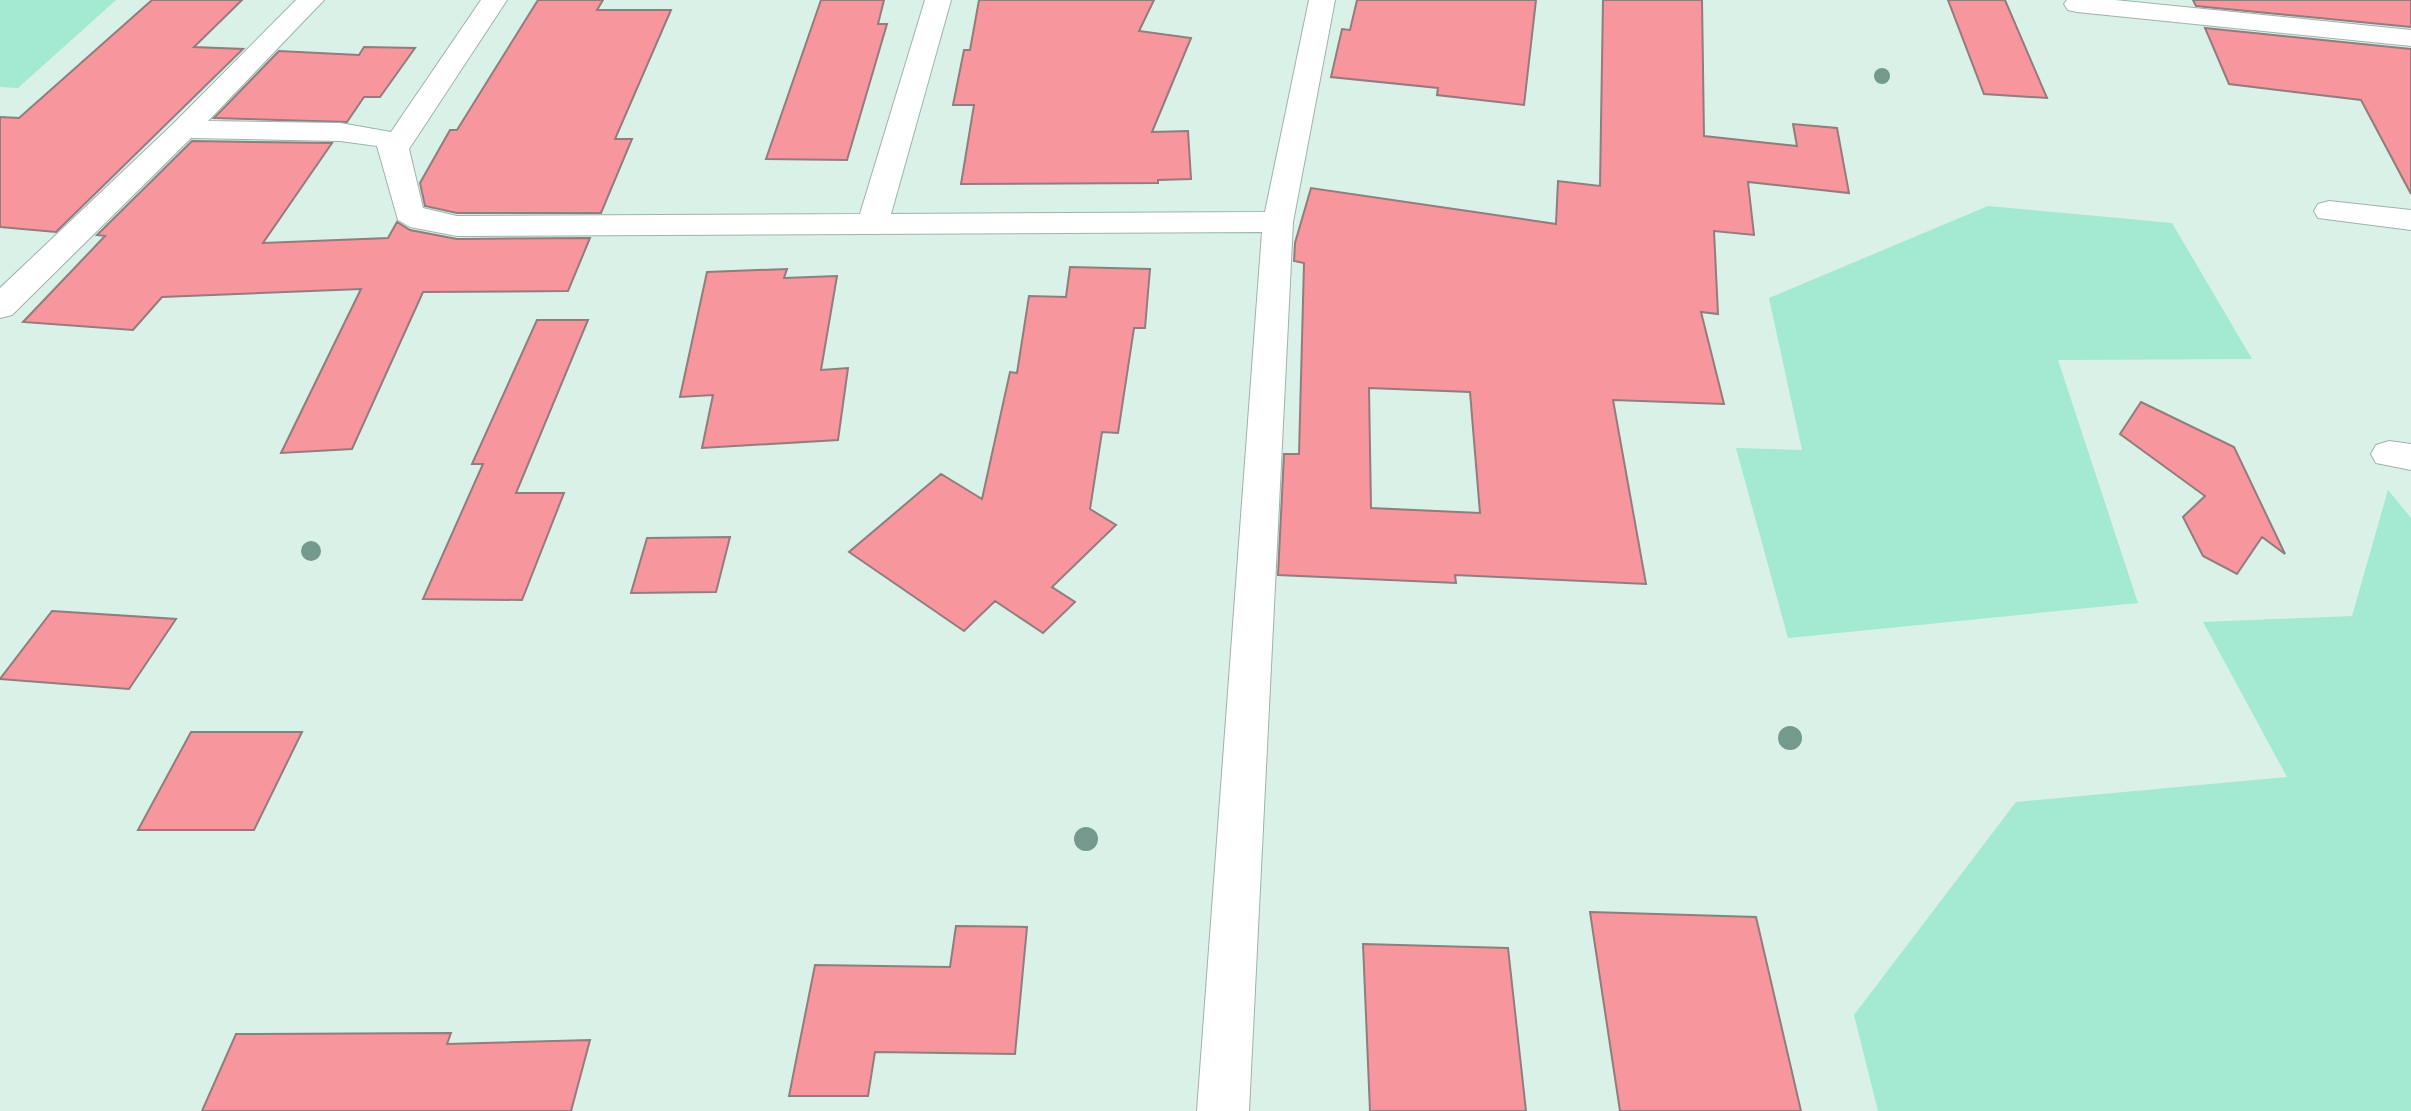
<svg xmlns="http://www.w3.org/2000/svg" width="2411" height="1111" viewBox="0 0 2411 1111" font-family="'Source Sans 3',sans-serif">
	<style>
		.green { fill: #a4e9d1 }
		.building { fill: #f8969d; stroke: #927c7d; stroke-width: 2; fill-rule: evenodd }
		.lines { fill: none; stroke-linecap: round; stroke-linejoin: round }
		.minor-casing { stroke: #9db3ab; stroke-width: 2 }
		.minor { fill: #fff; fill-rule: evenodd }
		.tree { fill: #749a8d }
	</style>
	<rect width="100%" height="100%" fill="#daf1e8"/>
	<path class="green" d="M0,0H116L18,88L0,87Z
		M1988,206L2172,223L2252,359L2058,360L2138,603L1788,638L1736,448L1802,450L1769,298Z
		M2388,490L2411,518V1111H1878L1854,1015L2016,802L2287,777L2203,622L2352,616Z"/>
	<path class="building" d="M152,0H242L194,47L243,49L56,232L0,227V117L19,118Z
		M538,0H603L597,10H671L615,139H632L601,213H457L425,206L420,183L450,130H457Z
		M821,0H884L878,24H887L847,160L766,159Z
		M979,0H1154L1139,31L1191,38L1152,132L1188,131L1191,179L1158,180V183L961,184L974,105H953L964,50H970Z
		M1357,0H1536L1524,105L1437,95L1438,88L1331,77L1342,29L1350,30Z
		M1603,0H1702L1704,136L1797,146L1793,124L1837,128L1849,193L1748,182L1754,235L1714,231L1718,314L1701,312L1724,404L1613,400L1646,584L1455,575L1456,583L1278,575L1284,454H1299L1304,263L1294,261L1295,243L1311,188L1556,224L1558,181L1600,186ZM1369,388L1470,392L1480,513L1371,508Z
		M1948,0H2005L2047,98L1984,94Z
		M2193,0H2411V27L2196,6Z
		M2205,28L2411,49V194L2361,100L2229,84Z
		M364,47L415,48L380,97H364L347,122L214,118L279,51L359,55Z
		M192,141L332,143L263,243L388,238L397,222L410,230L457,239L590,238L568,291L423,292L352,449L281,453L361,289L162,297L133,330L23,322L105,236L97,235Z
		M1070,267L1150,269L1145,328H1134L1118,433L1102,432L1090,509L1116,525L1052,587L1075,602L1043,633L995,601L964,631L849,552L941,474L982,499L1010,372L1017,373L1029,296L1066,297Z
		M787,269L784,278L837,276L821,370L848,368L838,440L702,448L713,395L680,397L707,272Z
		M537,320H588L516,493H564L522,600L423,599L483,464H472Z
		M2141,402L2234,447L2285,554L2262,537L2237,574L2203,556L2183,517L2205,496L2120,434Z
		M730,537L716,592L631,593L647,538Z
		M52,611L176,619L129,689L0,679Z
		M191,732H302L254,830H138Z
		M1590,912L1756,917L1801,1111H1620Z
		M956,926L1027,927L1015,1054L875,1052L868,1096H789L815,965L950,967Z
		M1363,944L1508,948L1526,1111H1370Z
		M451,1033L447,1044L590,1040L571,1111H202L236,1034Z"/>
	<g class="lines">
		<defs>
			<path id="minor" d="M296,0H324L208,121L340,123L391,132L481,0H507L409,149L423,208L457,216L860,214L925,0H951L891,214L1265,212L1309,0H1335L1293,222L1249,1111H1197L1262,232L457,236L410,227L398,220L377,146L340,141L191,138L12,315L0,318V288L174,123Z
				M2067,0H2115L2411,30V46L2077,12L2068,10L2064,4Z
				M2329,201L2411,210V230L2318,218L2314,211L2318,204Z
				M2389,441L2411,444V470L2376,463L2371,454L2376,445Z"/>
		</defs>
		<use href="#minor" class="minor-casing"/>
		<use href="#minor" class="minor"/>
	</g>
	<g class="tree">
		<circle cx="1882" cy="76" r="8"/>
		<circle cx="311" cy="551" r="10"/>
		<circle cx="1790" cy="738" r="12"/>
		<circle cx="1086" cy="839" r="12"/>
	</g>
</svg>
